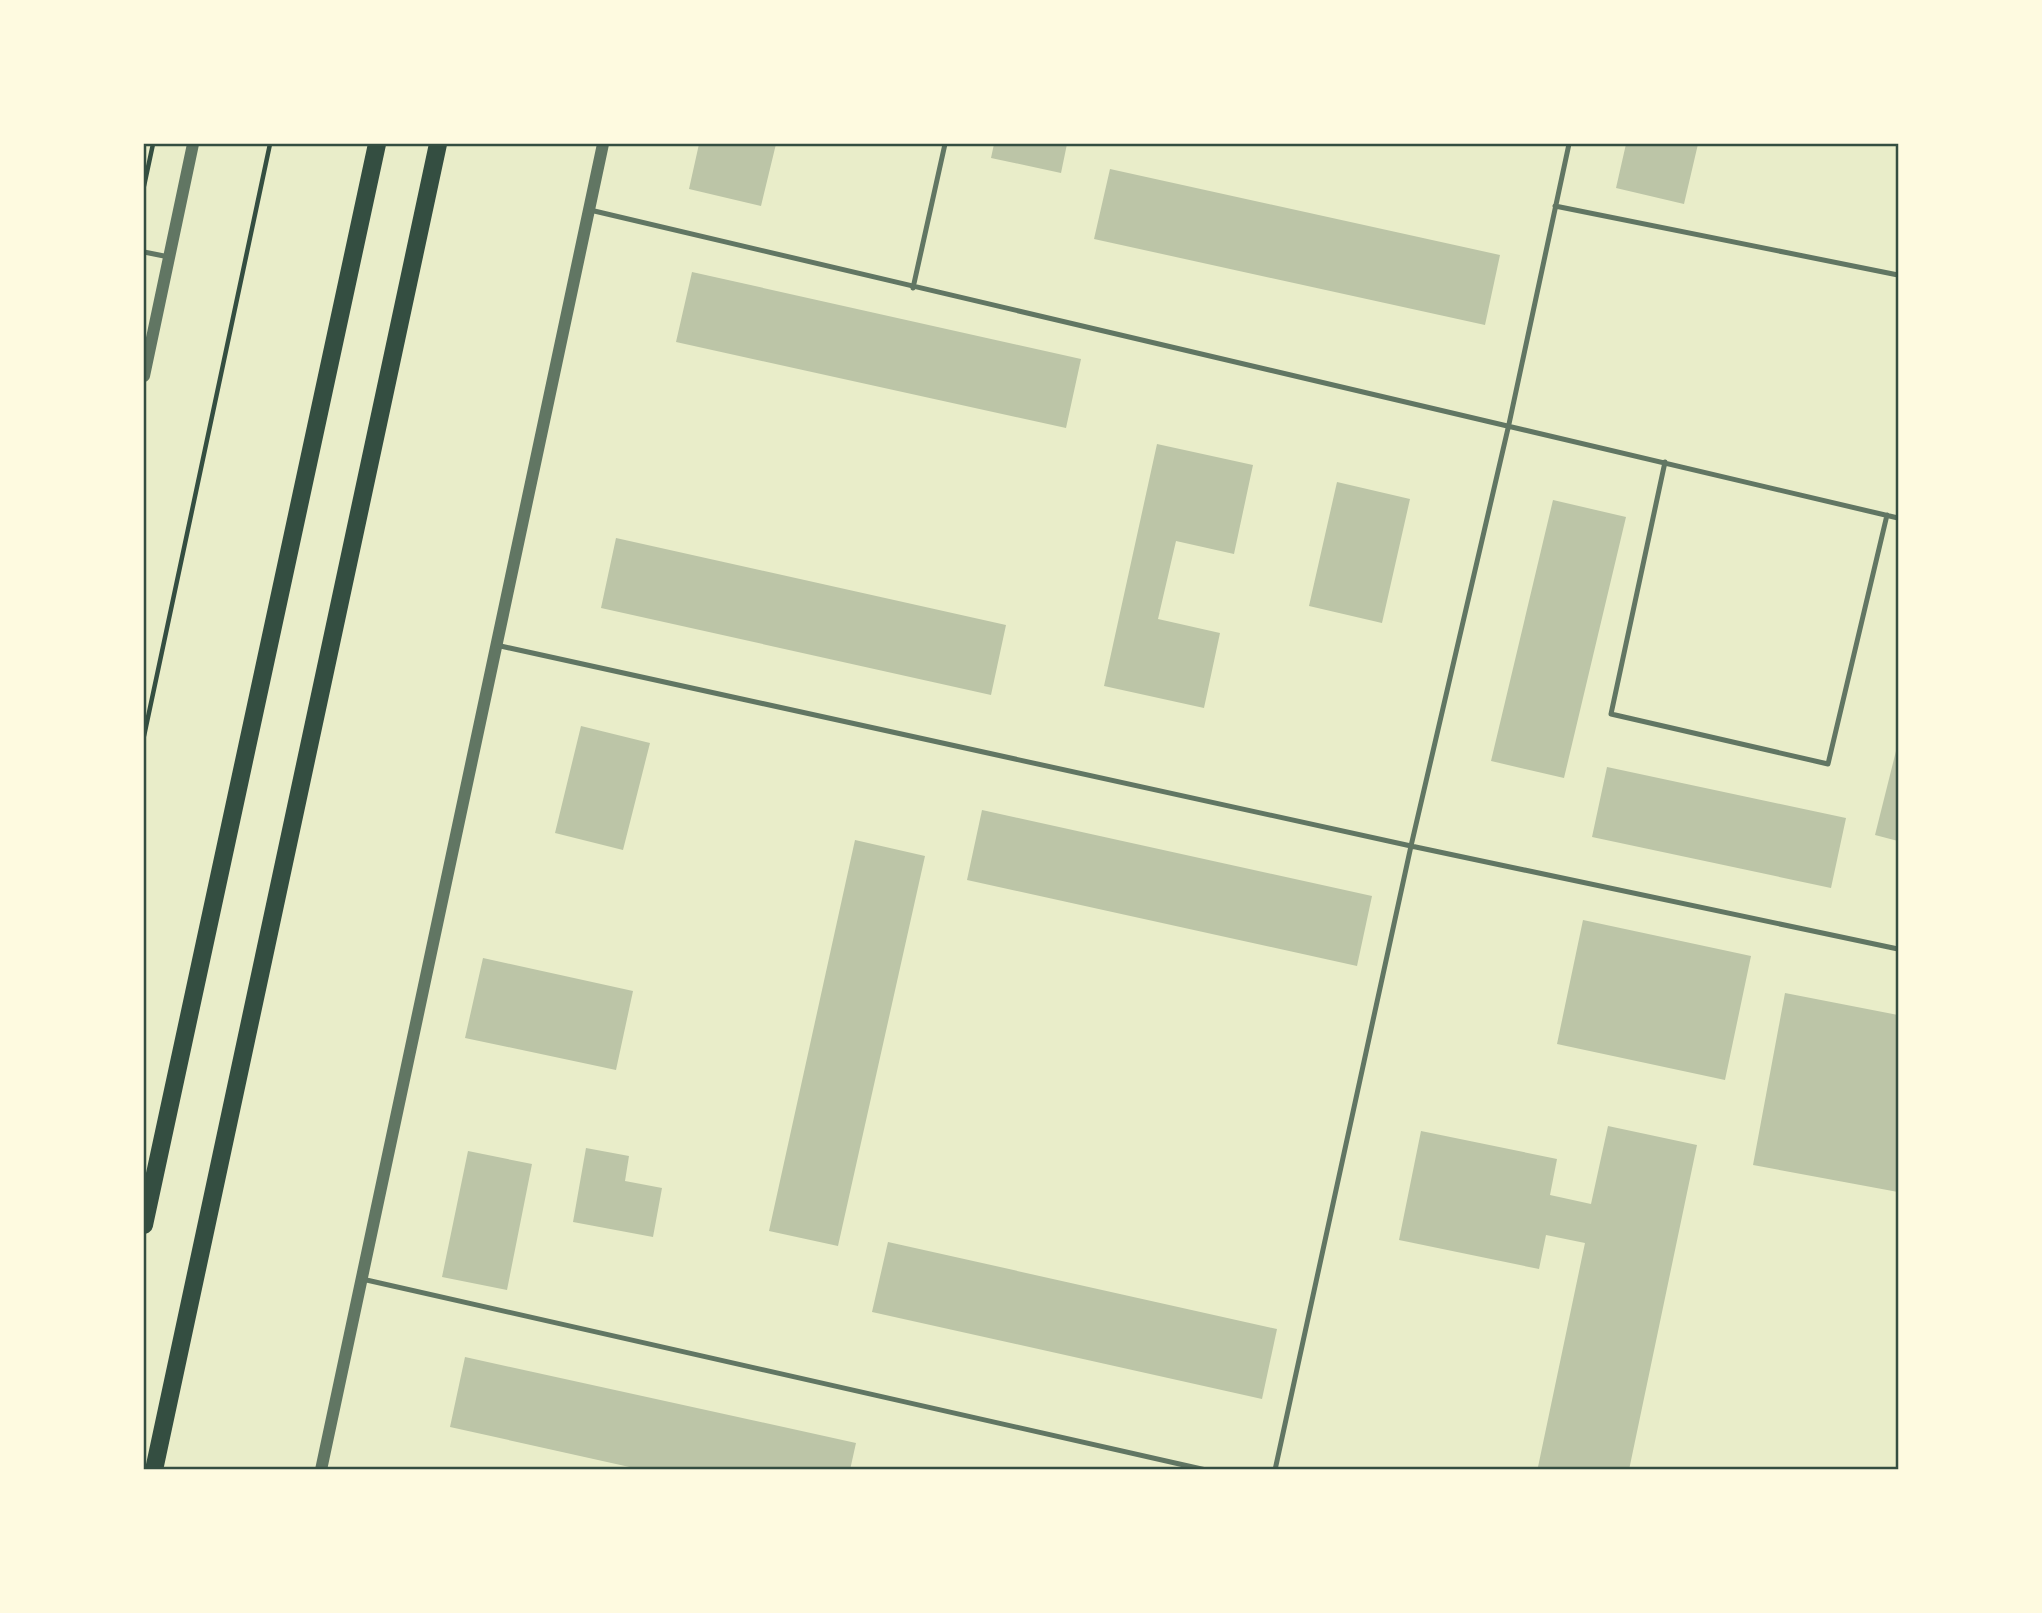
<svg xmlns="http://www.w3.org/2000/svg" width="2042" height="1613" viewBox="0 0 2042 1613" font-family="'Exo 2',sans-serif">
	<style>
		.building { fill: #bcc5a7 }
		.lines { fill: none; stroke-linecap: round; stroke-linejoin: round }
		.path { stroke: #344e41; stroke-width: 4.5 }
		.service { stroke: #617663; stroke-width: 5 }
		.tertiary { stroke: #617663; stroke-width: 12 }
		.primary { stroke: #344e41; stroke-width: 18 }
		.neatline { fill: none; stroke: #344e41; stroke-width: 2.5 }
	</style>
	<rect width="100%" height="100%" fill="#e9edc9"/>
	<path class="building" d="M699,144H776L761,206L689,189Z
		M994,144H1067L1061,173L991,158Z
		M1626,144H1698L1684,204L1616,188Z
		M1110,169L1500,255L1485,325L1094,239Z
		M692,272L1081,359L1066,428L676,342Z
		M1157,444L1253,465L1234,554L1176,541L1158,619L1220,633L1204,708L1104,686Z
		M1337,482L1410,499L1382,623L1309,606Z
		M1553,500L1626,517L1564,778L1491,761Z
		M616,538L1006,625L991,695L601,608Z
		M581,726L650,743L623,850L555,833Z
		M1898,743V841L1875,835Z
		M1607,767L1846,818L1831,888L1592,837Z
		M982,810L1372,896L1357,966L967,880Z
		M855,840L925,856L838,1246L769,1231Z
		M1583,920L1751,956L1725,1080L1557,1044Z
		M483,958L633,991L616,1070L465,1038Z
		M1785,993L1898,1015V1192L1753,1165Z
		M1608,1126L1697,1145L1629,1470H1552L1538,1467L1585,1243L1546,1235L1539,1269L1399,1240L1421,1131L1557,1159L1550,1195L1591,1204Z
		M586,1148L629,1156L625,1181L662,1188L653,1237L573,1222Z
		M468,1151L532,1164L507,1290L442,1277Z
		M888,1242L1277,1329L1262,1399L872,1312Z
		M465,1357L856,1443L850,1470H643L450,1427Z"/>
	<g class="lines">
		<path class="path" d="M144,186L153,144
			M144,736L270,144"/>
		<path class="service" d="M1555,206L1898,275
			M590,210L1898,518
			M144,252L169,257
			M913,288L945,144
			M1665,462L1611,714L1828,764L1887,515
			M496,645L1411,846L1898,949
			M362,1279L1206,1470
			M1275,1470L1411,846L1509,424L1569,144"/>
		<path class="tertiary" d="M144,376L193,144
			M321,1470L603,144"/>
		<path class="primary" d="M144,1225L377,144
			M154,1470L438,144"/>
	</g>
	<rect width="2042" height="1613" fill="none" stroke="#fefae0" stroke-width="290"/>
	<rect x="145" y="145" width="1752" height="1323" class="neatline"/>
</svg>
